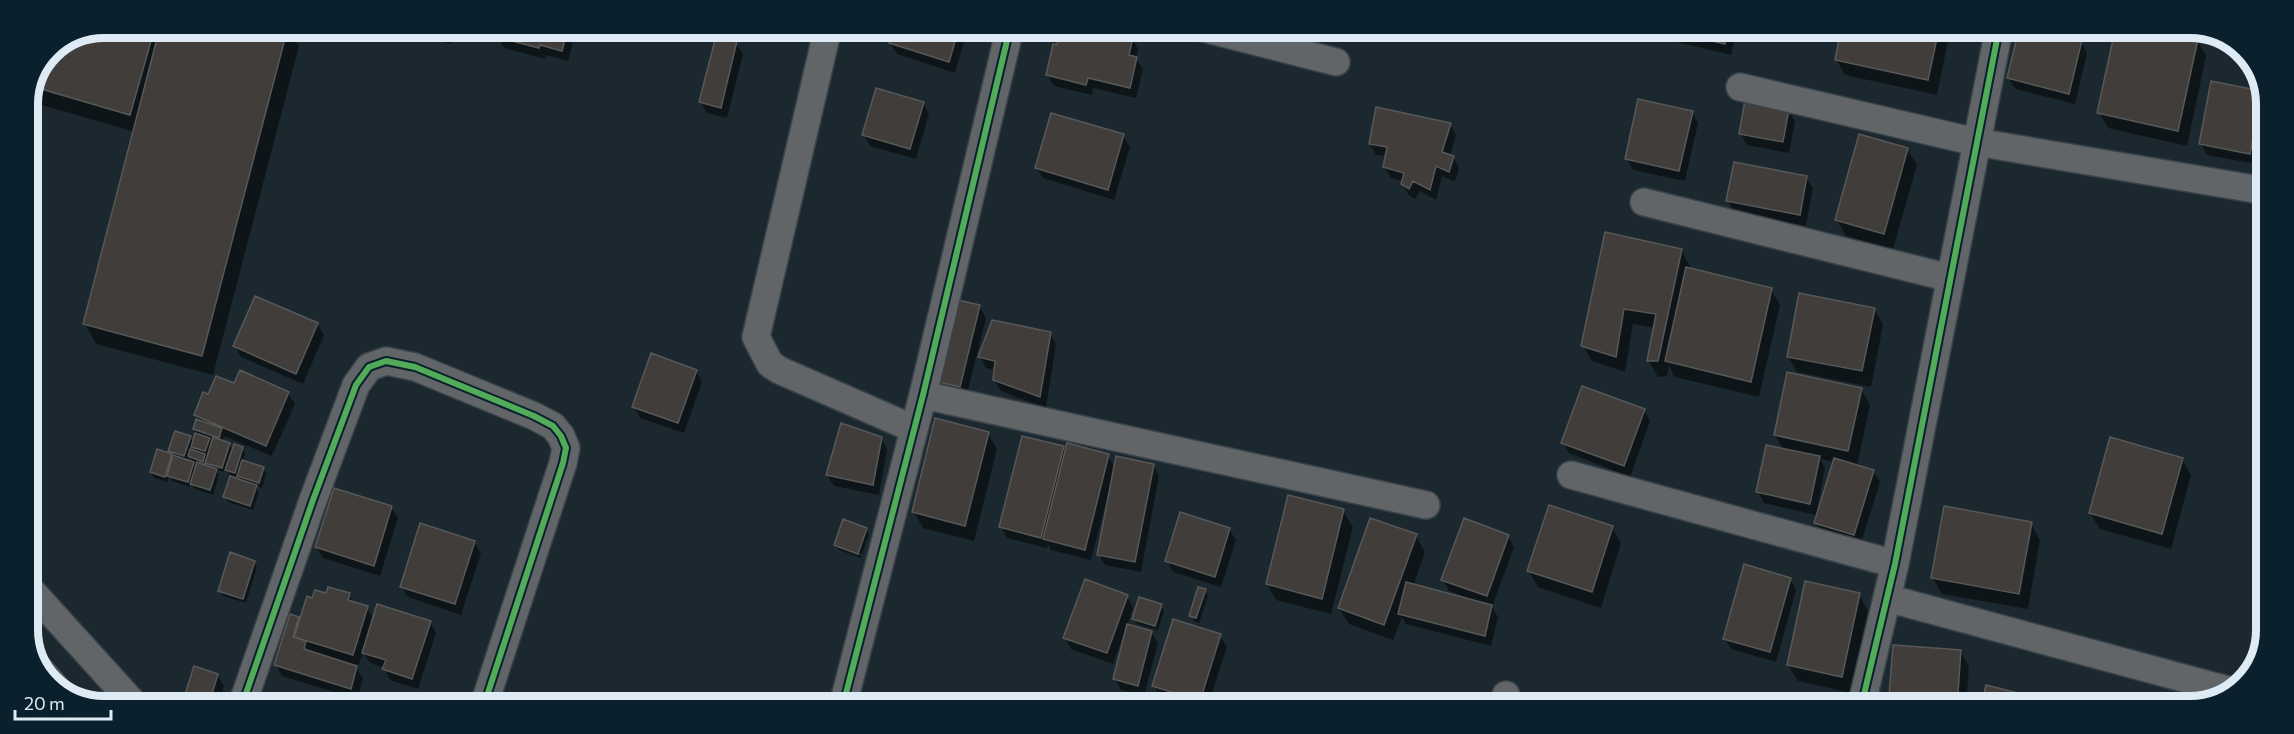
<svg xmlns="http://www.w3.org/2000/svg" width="2294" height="734" viewBox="0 0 2294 734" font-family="Commissioner,sans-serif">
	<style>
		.shadow { fill: #0007; fill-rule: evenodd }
		.building { fill: #403d3a; stroke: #575858; stroke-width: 1.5 }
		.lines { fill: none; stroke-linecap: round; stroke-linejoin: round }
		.street-casing { stroke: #394249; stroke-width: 30 }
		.street { stroke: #616568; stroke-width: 27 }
		.cycleway-casing { stroke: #0a202d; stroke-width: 10 }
		.cycleway { stroke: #51ab58; stroke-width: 6 }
		.rim { fill: none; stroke: #deebf4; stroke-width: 8 }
	</style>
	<rect width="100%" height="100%" fill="#1c282f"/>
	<path class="shadow" d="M103,27H288L299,46L213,375L96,344L85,324L135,132L28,101L50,49Z
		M386,27H456L451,44Z
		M500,28H569L574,38L568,61L546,55L545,59L504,48L498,37Z
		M896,28H968L955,73L897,54L890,43Z
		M1660,29H1737L1731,55L1665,39Z
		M1798,29H1941L1948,41L1937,95L1845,75L1836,59L1840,41Z
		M2117,30H2151L2197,40L2206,56L2187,146L2108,128L2099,112Z
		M1132,38L1138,49L1136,58L1143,69L1136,98L1093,88L1092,95L1054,86L1047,74Z
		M2081,42L2087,53L2075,104L2015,89L2009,78Z
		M736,43L743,54L727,118L707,113L701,102Z
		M2261,93L2267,105L2256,164L2207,155L2201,144Z
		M923,103L929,114L916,159L870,146L864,135Z
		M1788,110L1795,121L1789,153L1747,145L1741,134Z
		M1692,112L1698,123L1685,181L1633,170L1627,158Z
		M1450,124L1456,135L1450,156L1453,157L1459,168L1455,182L1442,176L1436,200L1420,191L1415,199L1409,195L1402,184L1403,181L1391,178L1384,167L1386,156L1376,155L1370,144Z
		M1123,136L1130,147L1114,200L1043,178L1036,167Z
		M1907,149L1917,165L1893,249L1846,236L1837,220Z
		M1806,177L1813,188L1806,226L1734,212L1728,201Z
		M1681,250L1690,266V270L1771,289L1780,305L1759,397L1675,377L1669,366L1667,376L1658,377L1649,361L1655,328L1633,324L1625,372L1592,361L1583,345Z
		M2266,302V362L2255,346Z
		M980,307L986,318L966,398L942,391L935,380Z
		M1874,309L1883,325L1871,387L1797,372L1788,356Z
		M317,324L324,335L303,384L241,357L235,346Z
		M1050,333L1056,344L1046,408L1001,391L994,380L996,370L986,368L980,357Z
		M696,371L702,382L684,433L640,418L634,407Z
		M235,385L288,393L295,404L272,456L224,436L222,442L229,444L233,450L242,448L245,453L243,462L263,468L266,474L262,488L255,485L259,492L253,510L228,502L225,497L242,482L240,478L230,475L226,468L225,472L216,470L219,475L213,495L195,489L191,483L190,487L172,481L169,476L167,482L154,478L151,472L158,451L173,456L170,451L190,437L194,444L197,434L194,429L199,422L195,415L209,396ZM192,445L197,453L190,451ZM189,456L192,461L198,463L196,469L193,463L187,461Z
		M1861,389L1870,405L1857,466L1873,471L1880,482L1860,546L1822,534L1816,523L1834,462L1820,459L1825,468L1816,515L1764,503L1758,492L1784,450L1775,435Z
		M1644,410L1650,421L1630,477L1569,453L1563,442Z
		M988,434L997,449L974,541L923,528L914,512Z
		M881,438L887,449L879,495L834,486L827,475Z
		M1063,448L1066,453L1108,456L1115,468L1153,465L1159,476L1141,572L1105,565L1099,554L1110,496L1108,495L1091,560L1051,550L1048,544L1047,548L1007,538L1001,527Z
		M2182,459L2191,475L2171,549L2100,529L2090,513Z
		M391,507L398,518L380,576L323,558L316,547Z
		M1343,511L1353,527L1331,614L1276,600L1267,584Z
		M2031,524L2040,540L2028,609L1942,594L1933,578Z
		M1612,527L1621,543L1601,608L1538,587L1529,571Z
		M866,529L869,534L862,554L838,545V548L861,556V558L839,550L836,545Z
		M1229,529L1236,540L1221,587L1173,572L1167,560Z
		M1416,536L1425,552L1413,586L1469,600V598L1449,591L1443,580L1508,536L1514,547L1492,607L1498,617L1491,646L1406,624L1402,617L1393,640L1349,624L1339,608Z
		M474,542L481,553L461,615L408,597L401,586Z
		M254,562L257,567L246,603L223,596L220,591Z
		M1790,579L1796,590L1776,662L1731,649L1725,638Z
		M1205,590L1208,596L1199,623L1194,621L1191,615Z
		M327,595H349L354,604L367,608L374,620L430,622L436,633L418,689L390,680L384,668L370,663L363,651L359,665L354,664L363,679L357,699L282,676L276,665L298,618L301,622L313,599Z
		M1859,595L1868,611L1851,693L1798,681L1788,665Z
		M1127,597L1133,608L1127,626L1151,632L1158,643L1144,696L1121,690L1115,679L1127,634L1124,633L1113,664L1071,649L1065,638Z
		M1161,606L1164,611L1158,630L1137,624L1134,619Z
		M1220,636L1227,647L1208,706H1188L1160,697L1154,686Z
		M28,637L86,704L43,677Z
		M1960,651L1969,667L1966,707H1890Z
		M195,668L217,675L224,686L218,704H184Z"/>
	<path class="building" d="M103,27H155L130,115L34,87L50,49Z
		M160,27H288L202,356L83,324Z
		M499,28H568L562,51L540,45L539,48L496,37Z
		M894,28H959L949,62L889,43Z
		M1061,28H1096L1133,37L1129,55L1137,57L1130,88L1088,78L1086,85L1046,75L1053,44L1057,45Z
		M1660,29H1728L1725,44Z
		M1841,29H1939L1928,80L1835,60Z
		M2019,29H2038L2082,40L2069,94L2007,78Z
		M2115,30H2158L2198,39L2178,131L2097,113Z
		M716,36L737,41L721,108L699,102Z
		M2211,81L2262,91L2250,154L2199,144Z
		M876,88L924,102L910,149L862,135Z
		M1638,99L1693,111L1679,171L1625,159Z
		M1745,100L1789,109L1783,142L1739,134Z
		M1376,107L1451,123L1442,152L1454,156L1449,172L1436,166L1430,190L1413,181L1409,189L1401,184L1404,173L1383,167L1387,147L1369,144Z
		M1051,113L1124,134L1108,190L1035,168Z
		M1859,134L1908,148L1884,234L1835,220Z
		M1734,162L1807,176L1800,215L1726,201Z
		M1605,232L1682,249L1658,361H1647L1656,314L1624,309L1616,357L1581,346Z
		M1686,267L1772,288L1751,382L1665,361Z
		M1799,293L1875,308L1862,371L1787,357Z
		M255,296L318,323L296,374L233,346Z
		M2266,296V349L2253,346Z
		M954,299L980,305L960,387L934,381Z
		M992,320L1051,332L1040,397L993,380L995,361L978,357Z
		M651,353L697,370L678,423L632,407Z
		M240,370L289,392L266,446L194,415L203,392L208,394L216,376L234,383Z
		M1787,372L1862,388L1848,451L1774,435Z
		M1582,386L1645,409L1624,466L1561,443Z
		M935,418L989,432L965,526L912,512Z
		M196,419L222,428L219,438L193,429Z
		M841,423L882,437L873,485L826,475Z
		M175,431L191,436L184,456L168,451Z
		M195,433L210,438L205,451L191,447Z
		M1022,436L1064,446L1041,538L999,527Z
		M213,437L230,443L222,468L205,463Z
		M2110,437L2183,458L2162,534L2089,513Z
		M1067,443L1109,454L1085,550L1043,539Z
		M234,444L243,447L235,473L225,470Z
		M1766,445L1820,456L1810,504L1756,492Z
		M157,449L172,454L165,477L150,472Z
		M190,449L205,454L203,462L188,456Z
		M173,455L194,462L188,482L167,476Z
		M1116,456L1154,464L1135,562L1097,555Z
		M1834,458L1874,470L1854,535L1814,523Z
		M242,460L264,467L259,483L237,476Z
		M197,462L217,469L210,490L190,484Z
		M230,476L257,485L250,506L223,497Z
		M334,488L392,506L374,566L315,547Z
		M1288,495L1344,509L1322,599L1266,584Z
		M1549,505L1613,526L1592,592L1527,571Z
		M1944,506L2032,522L2019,594L1931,578Z
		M1180,512L1230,528L1215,577L1165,561Z
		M1370,518L1417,534L1384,625L1338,608Z
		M1464,518L1509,535L1487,596L1441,580Z
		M843,519L867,528L858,554L834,545Z
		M420,523L475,541L455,604L400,587Z
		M230,552L255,561L243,599L218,591Z
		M1744,564L1791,578L1770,652L1723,639Z
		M1085,579L1128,595L1107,653L1063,638Z
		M1805,581L1860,593L1842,677L1787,665Z
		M1406,582L1492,605L1485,636L1398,614Z
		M328,587L350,593L348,600L368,606L353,655L294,637L307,596L312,598L315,590L326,593Z
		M1198,587L1206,589L1196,618L1189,616Z
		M1139,597L1162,604L1155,626L1132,619Z
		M377,604L431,621L412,679L382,669L386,660L362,653Z
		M290,614L299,617L293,637L306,641L304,649L357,666L351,689L274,665Z
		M1173,619L1221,634L1200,701L1152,686Z
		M1127,624L1152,631L1138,686L1113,679Z
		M27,634L88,704H83L43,677Z
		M1893,645L1961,650L1957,707H1888Z
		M194,666L218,674L209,704H182Z
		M1986,685L2042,699L2040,707H1981Z
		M2103,693L2147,707H2099Z"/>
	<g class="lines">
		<defs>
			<path id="street" d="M828,28L756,337L770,364L779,370L914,429
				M1203,28L1336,62
				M1740,87L1976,142L2266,191
				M1644,202L1950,278
				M923,395L1426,505
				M1571,475L1895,564
				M27,586L134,704
				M1887,598L2235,692
				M242,705L313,500L356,385L369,367L386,361L415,367L534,416L553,426L561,436L566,448L563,463L484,705
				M843,705L923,395L1010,28
				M1503,706L1506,695
				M1861,707L1895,564L1999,29"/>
		</defs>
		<use href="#street" class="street-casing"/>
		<use href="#street" class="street"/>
		<defs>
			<path id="cycleway" d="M242,705L313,500L356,385L369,367L386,361L415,367L534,416L553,426L561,436L566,448L563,463L484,705
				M843,705L923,395L1010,28
				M1861,707L1895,564L1999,29"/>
		</defs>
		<use href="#cycleway" class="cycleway-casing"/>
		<use href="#cycleway" class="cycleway"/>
	</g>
	<path d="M0 0H2294V734H0ZM104 38H2190A66 66 0 0 1 2256 104V630A66 66 0 0 1 2190 696H104A66 66 0 0 1 38 630V104A66 66 0 0 1 104 38Z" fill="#0a202d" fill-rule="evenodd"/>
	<path class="rim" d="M104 38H2190A66 66 0 0 1 2256 104V630A66 66 0 0 1 2190 696H104A66 66 0 0 1 38 630V104A66 66 0 0 1 104 38Z"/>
	<path d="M15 710v9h96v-9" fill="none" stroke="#deebf4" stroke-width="3"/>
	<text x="24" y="710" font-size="18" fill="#deebf4" stroke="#0a202d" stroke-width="4.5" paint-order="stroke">20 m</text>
</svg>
